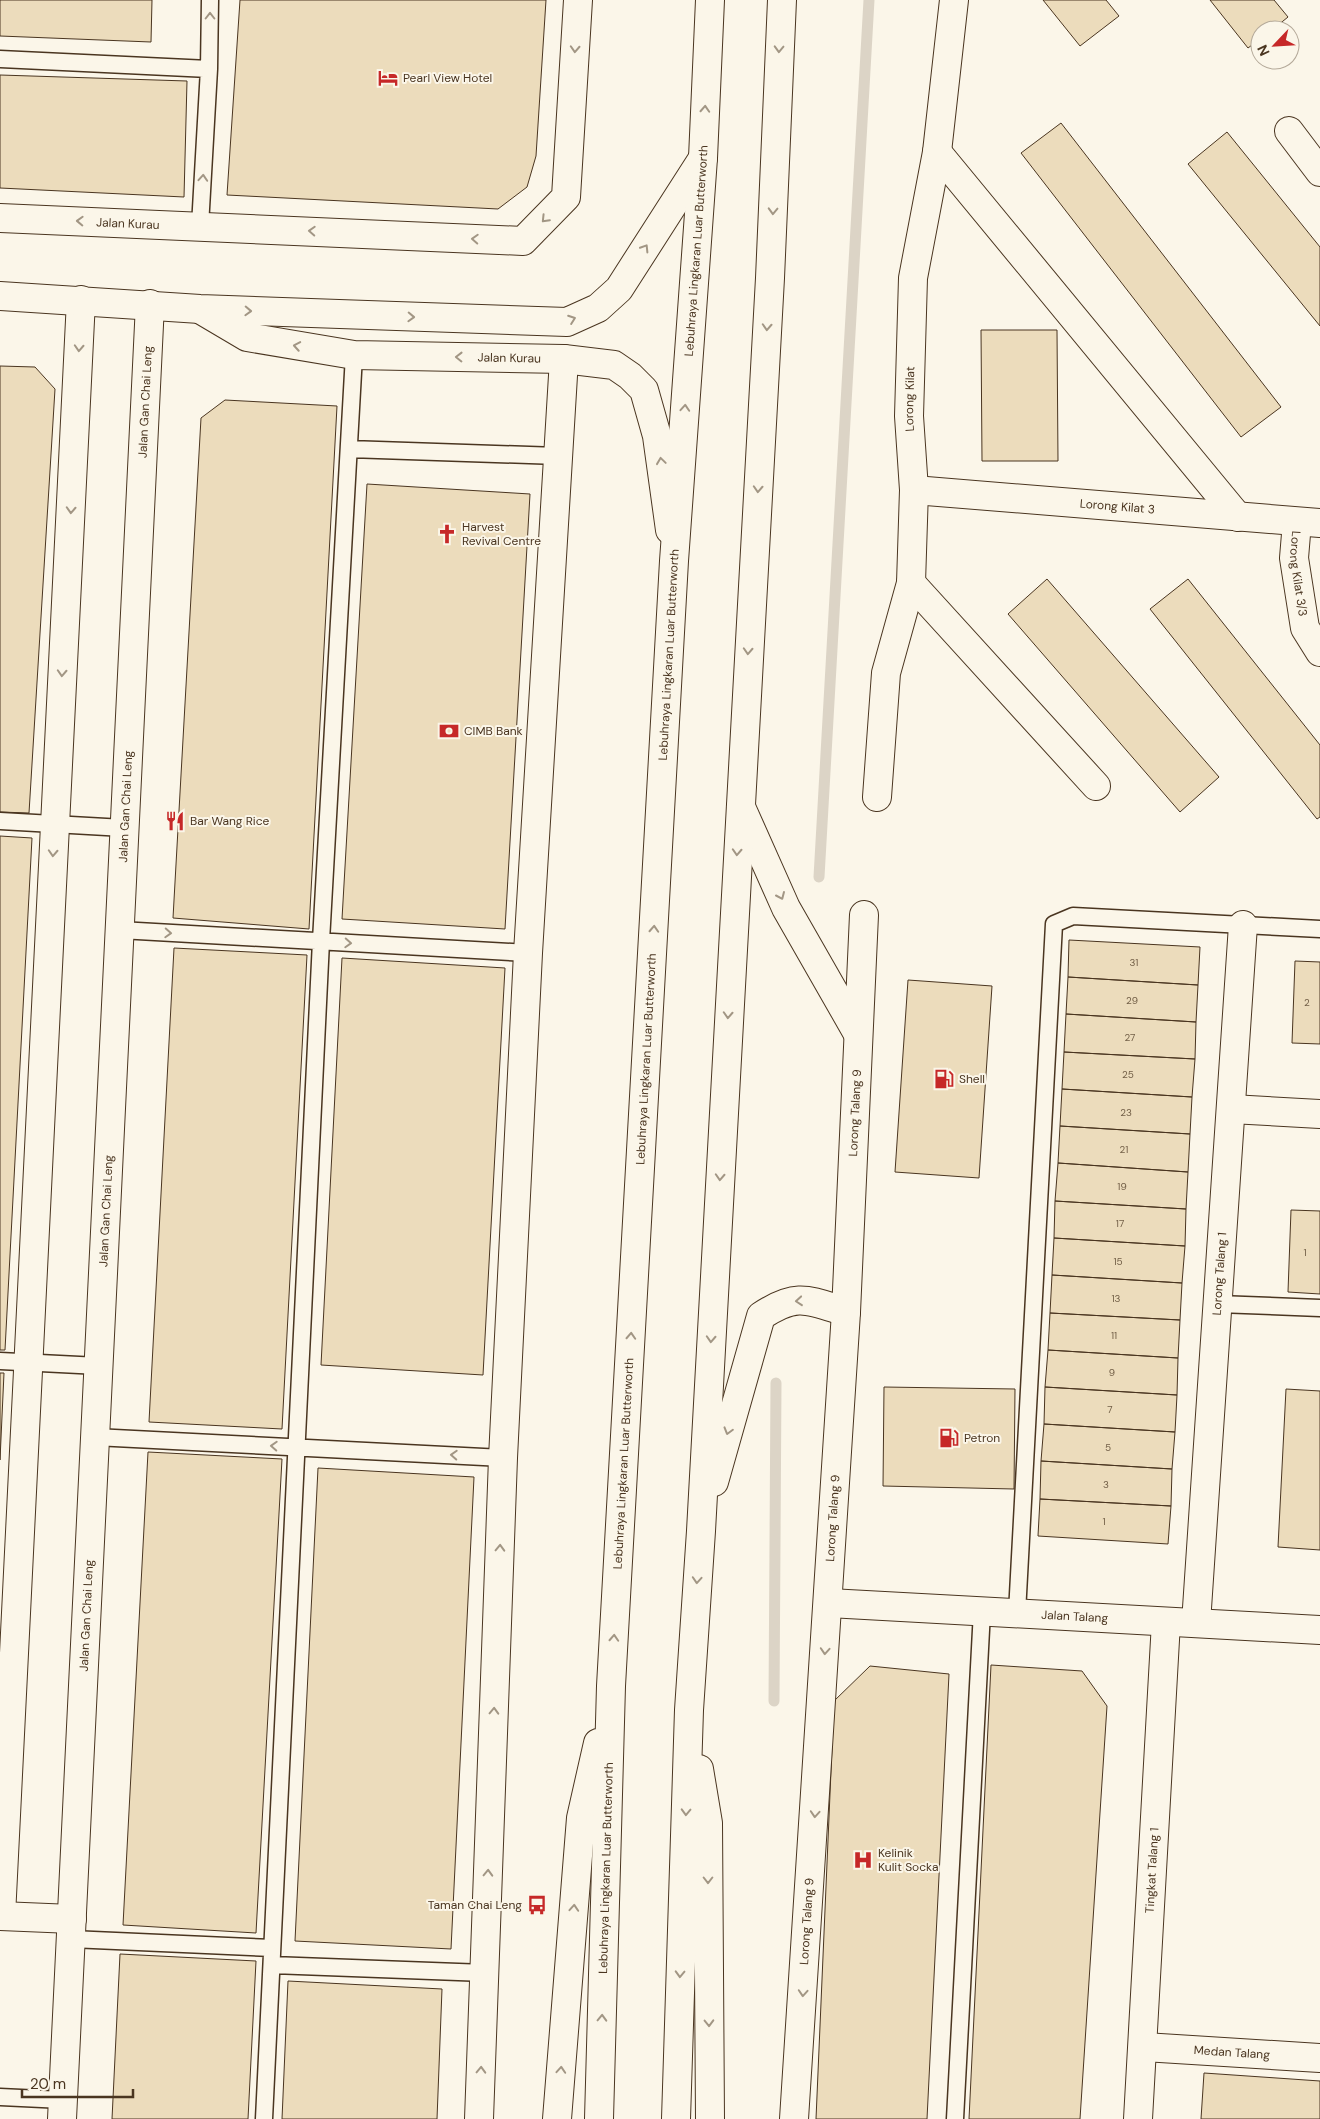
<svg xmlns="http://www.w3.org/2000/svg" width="1320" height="2119" viewBox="0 0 1320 2119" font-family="'DM Sans',sans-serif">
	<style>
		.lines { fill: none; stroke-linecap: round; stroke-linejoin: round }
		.stream { stroke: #dcd4c6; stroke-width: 11 }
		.building { fill: #ecdcbc; stroke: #4a3520 }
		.lane-casing { stroke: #4a3520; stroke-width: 19 }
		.street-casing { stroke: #4a3520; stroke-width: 30 }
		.secondary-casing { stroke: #4a3520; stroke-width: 30 }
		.highway-casing { stroke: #4a3520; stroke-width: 30 }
		.lane { stroke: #fbf6e9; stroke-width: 16 }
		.street { stroke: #fbf6e9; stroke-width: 28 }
		.secondary { stroke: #fbf6e9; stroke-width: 28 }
		.highway { stroke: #fbf6e9; stroke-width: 28 }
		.oneway { stroke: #a29684 }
		.labels { text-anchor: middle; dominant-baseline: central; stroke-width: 4; stroke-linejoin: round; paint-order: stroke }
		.number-label { font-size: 10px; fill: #725f47 }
		.poi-label { font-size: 12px; fill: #4a3520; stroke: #fbf6e9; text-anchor: start }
		.street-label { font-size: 12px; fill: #4a3520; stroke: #fbf6e9 }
	</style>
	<rect width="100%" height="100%" fill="#fbf6e9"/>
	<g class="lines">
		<path class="stream" d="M819,877L869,0
			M774,1701L776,1383"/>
	</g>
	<path class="building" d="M0,0H152L151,42L0,36Z
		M240,0H546L536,156L527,187L498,209L227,195Z
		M1043,0H1106L1119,16L1080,46Z
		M1210,0H1274L1288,17L1272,30H1260V39L1248,48Z
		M0,75L187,81L184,197L0,188Z
		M1061,123L1281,407L1241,437L1021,153Z
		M1227,132L1320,247V326L1188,164Z
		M981,330H1057L1058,461H982Z
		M0,366L35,367L55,389L29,813L0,812Z
		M225,400L337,406L309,929L173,918L201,418Z
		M367,484L530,494L505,929L342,919Z
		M1047,579L1219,777L1180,812L1008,614Z
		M1188,579L1320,745V817L1317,819L1150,609Z
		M0,836L32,838L5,1350H0Z
		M1069,940L1200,947L1198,985L1068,977Z
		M174,948L307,955L282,1429L149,1422Z
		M342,958L505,968L483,1375L321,1365Z
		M1295,961L1320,962V1044L1292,1043Z
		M1068,977L1198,985L1196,1022L1066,1014Z
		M908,980L992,986L979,1178L895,1172Z
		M1066,1014L1196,1022L1195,1059L1064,1052Z
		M1064,1052L1195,1059L1192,1097L1062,1089Z
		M1062,1089L1192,1097L1190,1134L1060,1126Z
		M1060,1126L1190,1134L1188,1172L1058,1163Z
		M1058,1163L1188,1172L1186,1209L1055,1201Z
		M1055,1201L1186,1209L1185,1246L1054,1238Z
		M1291,1210L1320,1211V1294L1288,1292Z
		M1054,1238L1185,1246L1182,1283L1052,1275Z
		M1052,1275L1182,1283L1180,1320L1050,1313Z
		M1050,1313L1180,1320L1178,1358L1048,1350Z
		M1048,1350L1178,1358L1177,1395L1045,1387Z
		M0,1373H4L0,1460Z
		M884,1387L1015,1389L1014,1489L883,1486Z
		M1045,1387L1177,1395L1175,1432L1044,1424Z
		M1286,1389L1320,1391V1550L1278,1547Z
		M1044,1424L1175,1432L1172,1469L1041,1461Z
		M148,1452L282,1459L256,1933L123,1925Z
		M1041,1461L1172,1469L1171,1506L1040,1499Z
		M318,1468L474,1477L451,1949L295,1941Z
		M1040,1499L1171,1506L1168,1544L1038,1536Z
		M991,1665L1082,1671L1107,1706L1080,2119H969Z
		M870,1666L949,1674L927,2119H816L834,1701Z
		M120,1954L256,1961L248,2119H112Z
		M288,1981L442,1989L437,2119H282Z
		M1204,2073L1320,2081V2119H1201Z"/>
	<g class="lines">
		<defs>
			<path id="lane" d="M0,59L209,69
				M200,226L209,69L210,0
				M349,449L558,456
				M0,821L124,828
				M120,930L528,953
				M1218,1304L1320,1308
				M0,1361L99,1366
				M95,1437L503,1458
				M1017,1613L1054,924L1073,916L1320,929
				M71,1939L272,1948
				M272,1965L485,1973
				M0,2097L63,2100
				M264,2119L321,941L354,355
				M955,2119L982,1611"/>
			<g id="street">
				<path d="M1289,131L1320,172"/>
				<path d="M937,152L1238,517"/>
				<path id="s1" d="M0,218L523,241L566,197L578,0"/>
				<path id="s2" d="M914,490L1320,523"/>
				<path id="s3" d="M1297,522L1294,558L1305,628L1320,652"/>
				<path d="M911,583L1096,786"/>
				<path id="s4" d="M877,797L886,673L911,583L914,490L909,416L913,278L937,152L954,0"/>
				<path d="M1231,1109L1320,1114"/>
				<path id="s5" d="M829,1603L1320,1630"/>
				<path id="s6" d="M1196,1623L1243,925"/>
				<path d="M0,1916L72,1919"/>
				<path d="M1,1916L81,300"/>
				<path id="s7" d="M1144,2047L1320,2058"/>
				<path id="s8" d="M62,2119L150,304"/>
				<path d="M479,2119L503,1458L528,953L564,359"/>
				<path id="s9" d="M794,2119L846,1312L864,915"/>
				<path id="s10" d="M1138,2119L1166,1622"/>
			</g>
			<g id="secondary">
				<path d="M0,296L200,309L567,322L598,308L619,289L703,158"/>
				<path id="s11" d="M203,311L247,337L354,355L564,359L614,365L630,376L644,390L657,436L670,530"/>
			</g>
			<g id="highway">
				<path d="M741,807L786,908L858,1034"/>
				<path d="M714,1482L761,1316C797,1292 808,1300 846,1312"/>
				<path d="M699,1769L708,1823L710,2119"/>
				<path d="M557,2119L581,1818L598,1743"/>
				<path id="s12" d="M599,2119L611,1686L674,561L703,158L710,0"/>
				<path d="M676,2119L689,1710L701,1531L770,278L782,0"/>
			</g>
		</defs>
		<use href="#lane" class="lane-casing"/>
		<use href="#street" class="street-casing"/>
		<use href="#secondary" class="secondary-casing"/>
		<use href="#highway" class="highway-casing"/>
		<use href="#lane" class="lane"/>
		<use href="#street" class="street"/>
		<use href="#secondary" class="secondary"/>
		<use href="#highway" class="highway"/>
	</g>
	<defs><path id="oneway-chevron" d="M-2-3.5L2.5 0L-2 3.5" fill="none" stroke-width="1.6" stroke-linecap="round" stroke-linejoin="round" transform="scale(1.25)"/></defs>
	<g class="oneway">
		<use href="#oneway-chevron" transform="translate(210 16) rotate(-90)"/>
		<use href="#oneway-chevron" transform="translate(575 49) rotate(93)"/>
		<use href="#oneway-chevron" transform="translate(779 49) rotate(92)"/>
		<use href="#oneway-chevron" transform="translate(705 109) rotate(-87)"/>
		<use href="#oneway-chevron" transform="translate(203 178) rotate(-86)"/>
		<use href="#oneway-chevron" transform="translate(773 211) rotate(92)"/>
		<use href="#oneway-chevron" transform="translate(545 219) rotate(134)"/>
		<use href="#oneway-chevron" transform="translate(80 221) rotate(-178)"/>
		<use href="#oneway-chevron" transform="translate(312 231) rotate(-177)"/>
		<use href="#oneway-chevron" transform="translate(475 239) rotate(-177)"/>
		<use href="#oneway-chevron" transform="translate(645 248) rotate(-58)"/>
		<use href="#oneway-chevron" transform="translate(248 311) rotate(2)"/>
		<use href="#oneway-chevron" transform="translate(411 317) rotate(2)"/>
		<use href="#oneway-chevron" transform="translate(572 319) rotate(-20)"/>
		<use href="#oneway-chevron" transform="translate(767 327) rotate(93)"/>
		<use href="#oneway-chevron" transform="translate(297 346) rotate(-170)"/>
		<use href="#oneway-chevron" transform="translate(79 348) rotate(93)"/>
		<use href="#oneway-chevron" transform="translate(459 357) rotate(-179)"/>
		<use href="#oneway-chevron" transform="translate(685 408) rotate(-86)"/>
		<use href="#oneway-chevron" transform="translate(661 461) rotate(-98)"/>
		<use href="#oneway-chevron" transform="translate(758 489) rotate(93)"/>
		<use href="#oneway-chevron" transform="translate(71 510) rotate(93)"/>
		<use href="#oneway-chevron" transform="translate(748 651) rotate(93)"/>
		<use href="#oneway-chevron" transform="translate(62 673) rotate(93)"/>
		<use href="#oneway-chevron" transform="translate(737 852) rotate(93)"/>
		<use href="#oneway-chevron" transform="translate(53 853) rotate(93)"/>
		<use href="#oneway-chevron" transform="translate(781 896) rotate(66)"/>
		<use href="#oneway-chevron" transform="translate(654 929) rotate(-87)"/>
		<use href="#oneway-chevron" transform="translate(168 933) rotate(3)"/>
		<use href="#oneway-chevron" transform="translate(348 943) rotate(3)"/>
		<use href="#oneway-chevron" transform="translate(728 1015) rotate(93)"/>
		<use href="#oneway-chevron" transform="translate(720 1177) rotate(93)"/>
		<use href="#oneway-chevron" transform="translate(799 1301) rotate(175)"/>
		<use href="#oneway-chevron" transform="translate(631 1336) rotate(-87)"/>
		<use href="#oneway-chevron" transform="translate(711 1339) rotate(93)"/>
		<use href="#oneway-chevron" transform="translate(728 1431) rotate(106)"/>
		<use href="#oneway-chevron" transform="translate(274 1446) rotate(-177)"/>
		<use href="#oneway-chevron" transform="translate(454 1455) rotate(-177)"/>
		<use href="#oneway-chevron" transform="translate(500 1548) rotate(-88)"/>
		<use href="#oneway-chevron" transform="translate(697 1580) rotate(94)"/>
		<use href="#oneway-chevron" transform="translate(614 1638) rotate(-87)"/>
		<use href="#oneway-chevron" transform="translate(825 1651) rotate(94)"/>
		<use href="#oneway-chevron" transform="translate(494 1711) rotate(-88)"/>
		<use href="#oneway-chevron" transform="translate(686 1812) rotate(92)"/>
		<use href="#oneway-chevron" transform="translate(815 1814) rotate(94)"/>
		<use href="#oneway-chevron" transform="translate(488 1873) rotate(-88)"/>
		<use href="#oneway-chevron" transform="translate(708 1880) rotate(90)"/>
		<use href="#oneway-chevron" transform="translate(574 1908) rotate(-86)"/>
		<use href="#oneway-chevron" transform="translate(680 1974) rotate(92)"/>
		<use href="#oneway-chevron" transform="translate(803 1993) rotate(94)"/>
		<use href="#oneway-chevron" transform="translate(602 2018) rotate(-88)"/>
		<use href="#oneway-chevron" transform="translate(709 2023) rotate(89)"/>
		<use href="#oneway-chevron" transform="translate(481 2070) rotate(-88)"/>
		<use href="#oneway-chevron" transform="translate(561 2070) rotate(-86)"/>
	</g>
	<defs>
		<symbol id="hotel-bare" viewBox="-9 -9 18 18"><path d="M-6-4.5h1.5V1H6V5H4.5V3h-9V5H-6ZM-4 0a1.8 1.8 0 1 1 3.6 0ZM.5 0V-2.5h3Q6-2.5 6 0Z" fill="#c62828" stroke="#fbf6e9" stroke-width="2.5" paint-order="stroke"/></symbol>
		<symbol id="church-bare" viewBox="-9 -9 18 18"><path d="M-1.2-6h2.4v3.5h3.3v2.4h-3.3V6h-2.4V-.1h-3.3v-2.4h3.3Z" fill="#c62828" stroke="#fbf6e9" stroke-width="2.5" paint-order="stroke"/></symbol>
		<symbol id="bank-bare" viewBox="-9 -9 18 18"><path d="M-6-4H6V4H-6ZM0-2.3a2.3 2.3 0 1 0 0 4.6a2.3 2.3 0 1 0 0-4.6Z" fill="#c62828" stroke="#fbf6e9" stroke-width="2.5" paint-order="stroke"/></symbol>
		<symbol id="restaurant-bare" viewBox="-9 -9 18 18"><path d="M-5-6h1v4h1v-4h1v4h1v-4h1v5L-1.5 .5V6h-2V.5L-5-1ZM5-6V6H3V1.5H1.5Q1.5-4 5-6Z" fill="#c62828" stroke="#fbf6e9" stroke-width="2.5" paint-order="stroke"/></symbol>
		<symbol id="fuel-bare" viewBox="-9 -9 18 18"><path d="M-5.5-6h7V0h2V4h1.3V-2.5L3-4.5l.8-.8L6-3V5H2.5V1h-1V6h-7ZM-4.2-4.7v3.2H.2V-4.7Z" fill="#c62828" stroke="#fbf6e9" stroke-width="2.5" paint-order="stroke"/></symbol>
		<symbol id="hospital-bare" viewBox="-9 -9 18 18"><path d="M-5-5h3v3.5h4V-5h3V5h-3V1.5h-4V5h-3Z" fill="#c62828" stroke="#fbf6e9" stroke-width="2.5" paint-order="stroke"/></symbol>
		<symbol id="bus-bare" viewBox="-9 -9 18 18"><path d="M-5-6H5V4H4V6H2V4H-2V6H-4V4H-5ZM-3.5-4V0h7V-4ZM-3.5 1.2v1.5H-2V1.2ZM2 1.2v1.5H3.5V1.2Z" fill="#c62828" stroke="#fbf6e9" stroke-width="2.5" paint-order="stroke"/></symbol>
	</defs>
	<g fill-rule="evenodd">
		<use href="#hotel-bare" x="374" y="64" width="28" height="28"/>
		<use href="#church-bare" x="433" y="520" width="28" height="28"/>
		<use href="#bank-bare" x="435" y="717" width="28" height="28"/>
		<use href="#restaurant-bare" x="161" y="807" width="28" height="28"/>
		<use href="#fuel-bare" x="930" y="1065" width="28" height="28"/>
		<use href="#fuel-bare" x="935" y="1424" width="28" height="28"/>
		<use href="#hospital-bare" x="849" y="1846" width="28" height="28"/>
		<use href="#bus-bare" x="523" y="1891" width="28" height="28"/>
	</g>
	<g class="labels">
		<g class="number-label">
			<text x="1134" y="962">31</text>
			<text x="1132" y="1000">29</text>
			<text x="1307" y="1002">2</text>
			<text x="1130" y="1037">27</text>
			<text x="1128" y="1074">25</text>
			<text x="1126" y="1112">23</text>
			<text x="1124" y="1149">21</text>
			<text x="1122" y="1186">19</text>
			<text x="1120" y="1223">17</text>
			<text x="1305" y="1252">1</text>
			<text x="1118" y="1261">15</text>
			<text x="1116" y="1298">13</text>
			<text x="1114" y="1335">11</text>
			<text x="1112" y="1372">9</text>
			<text x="1110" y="1409">7</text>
			<text x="1108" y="1447">5</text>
			<text x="1106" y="1484">3</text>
			<text x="1104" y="1521">1</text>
		</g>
		<g class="poi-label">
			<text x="403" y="78">Pearl View Hotel</text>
			<text x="462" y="527">Harvest<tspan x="462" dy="14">Revival Centre</tspan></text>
			<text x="464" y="731">CIMB Bank</text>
			<text x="190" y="821">Bar Wang Rice</text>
			<text x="959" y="1079">Shell</text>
			<text x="964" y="1438">Petron</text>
			<text x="878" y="1853">Kelinik<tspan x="878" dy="14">Kulit Socka</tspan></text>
			<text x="522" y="1905" text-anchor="end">Taman Chai Leng</text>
		</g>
		<g class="street-label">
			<text stroke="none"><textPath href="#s1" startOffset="128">Jalan Kurau</textPath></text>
			<text stroke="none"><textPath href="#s12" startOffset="1871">Lebuhraya Lingkaran Luar Butterworth</textPath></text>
			<text stroke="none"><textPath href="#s11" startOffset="315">Jalan Kurau</textPath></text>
			<text stroke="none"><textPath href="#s4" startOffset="402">Lorong Kilat</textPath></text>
			<text stroke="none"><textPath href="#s8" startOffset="1719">Jalan Gan Chai Leng</textPath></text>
			<text stroke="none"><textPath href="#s2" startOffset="204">Lorong Kilat 3</textPath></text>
			<text stroke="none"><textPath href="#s3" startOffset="52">Lorong Kilat 3/3</textPath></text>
			<text stroke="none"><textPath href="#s12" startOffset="1466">Lebuhraya Lingkaran Luar Butterworth</textPath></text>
			<text stroke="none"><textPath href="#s8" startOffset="1314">Jalan Gan Chai Leng</textPath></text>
			<text stroke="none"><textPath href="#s12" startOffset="1061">Lebuhraya Lingkaran Luar Butterworth</textPath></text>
			<text stroke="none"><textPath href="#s9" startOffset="1008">Lorong Talang 9</textPath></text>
			<text stroke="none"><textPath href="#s8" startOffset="909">Jalan Gan Chai Leng</textPath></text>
			<text stroke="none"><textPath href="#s6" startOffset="350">Lorong Talang 1</textPath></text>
			<text stroke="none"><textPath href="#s12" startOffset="656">Lebuhraya Lingkaran Luar Butterworth</textPath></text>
			<text stroke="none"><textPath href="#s9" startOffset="602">Lorong Talang 9</textPath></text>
			<text stroke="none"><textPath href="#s8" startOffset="504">Jalan Gan Chai Leng</textPath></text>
			<text stroke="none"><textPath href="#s5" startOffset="246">Jalan Talang</textPath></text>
			<text stroke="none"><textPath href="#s12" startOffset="251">Lebuhraya Lingkaran Luar Butterworth</textPath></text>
			<text stroke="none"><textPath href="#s10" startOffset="249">Tingkat Talang 1</textPath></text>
			<text stroke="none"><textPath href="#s9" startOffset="198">Lorong Talang 9</textPath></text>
			<text stroke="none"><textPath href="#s7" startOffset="88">Medan Talang</textPath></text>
		</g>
	</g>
	<g transform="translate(1275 45) rotate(245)"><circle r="24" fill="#fbf6e9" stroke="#b4a999"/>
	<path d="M0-4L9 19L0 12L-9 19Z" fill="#c62828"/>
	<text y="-8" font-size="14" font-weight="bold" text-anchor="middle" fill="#4a3520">N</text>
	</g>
	<path d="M22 2089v8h111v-8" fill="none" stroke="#4a3520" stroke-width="2.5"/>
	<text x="30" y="2089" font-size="15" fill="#4a3520" stroke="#fbf6e9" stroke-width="4" paint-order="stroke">20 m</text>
</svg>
